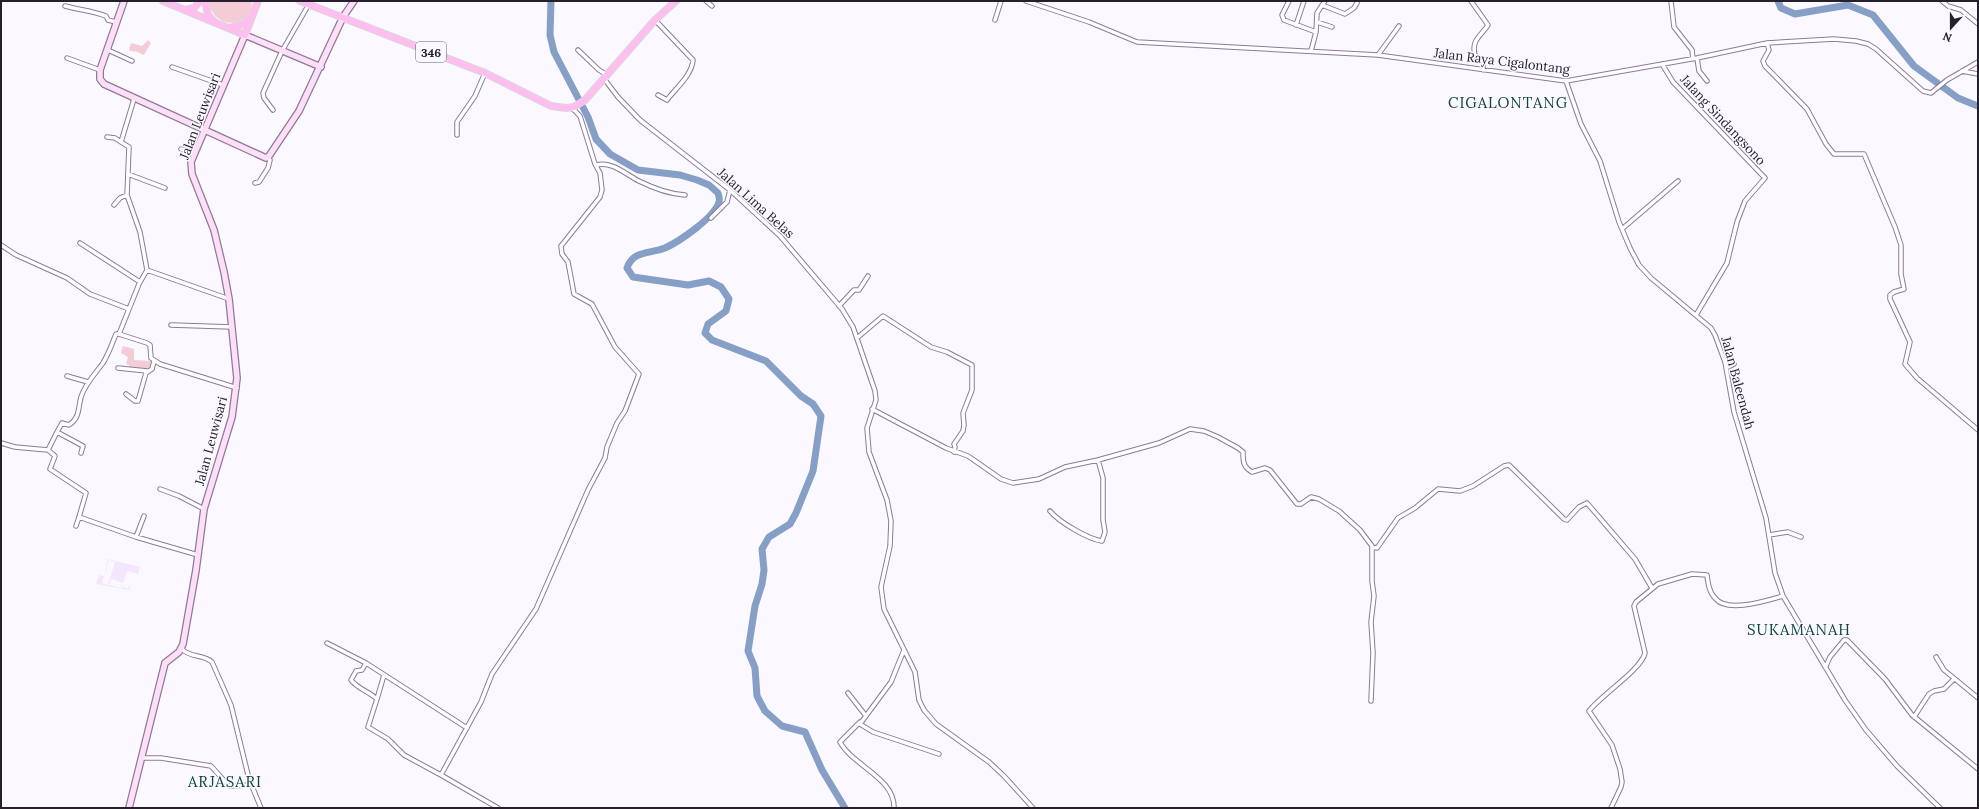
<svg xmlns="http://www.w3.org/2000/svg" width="1979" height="809" viewBox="0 0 1979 809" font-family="Lora,serif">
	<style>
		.built { fill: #f4e6ff; fill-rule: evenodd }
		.green { fill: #f4ccd6 }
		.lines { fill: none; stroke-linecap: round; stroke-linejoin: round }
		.river { stroke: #869fc6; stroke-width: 7 }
		.street-casing { stroke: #8c7b99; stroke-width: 5.5 }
		.secondary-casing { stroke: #8c7b99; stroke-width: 8 }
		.primary-casing { stroke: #d8d7d9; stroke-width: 8 }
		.street { stroke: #fff; stroke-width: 3.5 }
		.secondary { stroke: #ffdff7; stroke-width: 5.5 }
		.primary { stroke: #ffbeef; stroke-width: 6 }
		.labels { text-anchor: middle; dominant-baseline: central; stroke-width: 3; stroke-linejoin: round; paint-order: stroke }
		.shield { fill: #fcf8ff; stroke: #66616b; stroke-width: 1 }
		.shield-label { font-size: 12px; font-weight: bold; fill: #26202c }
		.street-label { font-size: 13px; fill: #26202c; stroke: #fcf8ff }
		.quarter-label { font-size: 15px; letter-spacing: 1px; fill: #0b473f; stroke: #fcf8ff }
	</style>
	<rect width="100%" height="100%" fill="#fcf8ff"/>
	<path class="built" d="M108,559L140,567L137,579L132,578L129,590L96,584L99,575L104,576ZM109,560L115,562L108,585L102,583ZM127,571L138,574L137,579L132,578L128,589L122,587ZM111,579L123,583L121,588L109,585Z"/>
	<path class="green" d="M209,1H252C252,30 212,30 209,1Z
		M148,40L151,43L144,55L135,51L134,52L129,50L131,43L142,46Z
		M123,346L134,349V360L151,361L150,369L129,368V365L126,364L128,357L121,353Z"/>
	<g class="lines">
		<path class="river" d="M551,1L550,35L554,52L588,117L596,139L610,154L638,170L680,175L697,180L709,185L718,193C719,196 720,199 719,202C714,218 680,241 665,248C650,254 633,250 627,268L633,277L688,285L709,281L721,287L729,299L726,311L708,324L705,333L712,340L766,361L801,396L813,404L821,416L813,471L796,513L790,524L769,537L762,549L764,570L762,584L755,606L748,651L755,668L757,696L765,711L782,726L805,732L822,770L845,808
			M1778,1L1781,8L1795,14L1848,5L1873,15L1914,66L1958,98L1978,106"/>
		<defs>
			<path id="street" d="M706,1L712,6
				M1026,1L1089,22L1137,42L1378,55L1566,81L1697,58L1767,43L1834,39L1856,41L1868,44L1876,49L1923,91L1931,93L1947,80L1978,62
				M1289,1L1282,15L1284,20L1316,32
				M1471,1L1488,25C1481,36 1471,40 1475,55L1483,63V70
				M1671,1L1674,27L1692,50L1693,59
				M1942,1L1948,6L1961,10L1978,24
				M1322,5L1345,14L1354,8L1357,3
				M65,6C80,10 92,11 106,16L108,20L116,22
				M655,20L693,60C692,75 676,88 667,100L658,95
				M995,20L1001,1
				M1317,22L1332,27
				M1296,25L1304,1
				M1767,43L1769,50L1763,61L1765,66L1807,109L1826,144L1834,154H1864L1895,227L1901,245V274L1904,289L1894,292L1890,295V299L1910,342L1905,364L1917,378L1978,430
				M108,50L132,61
				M578,50L599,70L607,75
				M1311,51L1316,32L1317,13L1325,1
				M1378,55L1399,26
				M67,58L100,70
				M1697,58L1699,71L1707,81
				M1662,64L1673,82L1765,178L1745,201L1737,222L1727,263L1696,315
				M172,67L223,85
				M1962,71L1978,74
				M605,80L618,97L640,120L730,190L780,236L842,309L853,327L875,391L876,400L867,428L869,452L887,500L891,521L890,546L881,587L884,609L915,672L919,700L924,710L936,724L989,762L1004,776L1033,808
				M1566,81L1581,124L1600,161L1619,222L1630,248L1639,265L1651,278L1711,328L1715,335L1725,362L1734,412L1766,518L1775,573L1783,596L1845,700L1866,730L1897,766L1940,808
				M134,99L121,142L129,147L127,195L140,232L147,270L139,284L119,334L147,343L150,345L151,358L160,364L237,388
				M273,110L264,98L263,93L282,51L309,4
				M457,135V122L475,96L485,73
				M107,137L115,138L121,142
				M181,149L194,154
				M596,165C613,161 625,174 639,181C653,188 669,194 685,195
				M128,174L165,188
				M255,183L259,182L268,168L270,160L267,157
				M114,205L120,198L127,195
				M711,218L727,202L730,190
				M1622,229L1678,181
				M80,243L140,282
				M1,245L16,255L67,278L90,294L129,309
				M147,270L229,299
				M839,306L854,290H859L868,276
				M171,325L232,327
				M857,338L883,316L931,347L947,352L972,365V390L963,413L964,425L963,431L954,444L955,447L954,452
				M118,368L147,371
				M1726,368L1734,364
				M67,376L88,382
				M126,394L135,401H138L146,373L152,369L154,361
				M872,409L946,448L968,456L1001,479L1013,483L1039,479L1065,467L1098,460L1159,443L1190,429L1204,431L1218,437L1238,448L1243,452C1243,461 1243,467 1252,472L1265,468L1270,470L1297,504H1301L1311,497L1319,499L1339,511L1360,530L1372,546V581L1374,596L1371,622L1373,653L1371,701
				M57,432L62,423L69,425C80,418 78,408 81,397C85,384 95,374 103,363C109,353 112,344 116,334H119
				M1,443L15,447L48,450
				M81,453L83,446L57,432L48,450L55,456L50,469L86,493L79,517L136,537L198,555
				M160,489L179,496L204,509
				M1050,511C1059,522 1088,539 1102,541L1105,532L1103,520V478L1098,460
				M76,526L79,517
				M1769,535L1788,532L1801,537
				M136,537L144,516
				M1372,547L1377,548L1398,518L1415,508L1438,489L1460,491L1473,486L1504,466L1509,465L1564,519L1567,520L1579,507L1587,503L1635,559L1652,588
				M327,643L366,663L467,728
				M182,649C190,658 203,654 212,662L231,705L249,779L261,808
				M904,650L891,682L860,724L873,732L939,754
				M1936,657L1944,670L1978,698
				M366,663L362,670L356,671L351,680C358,689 368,691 377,699L368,727L388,739L404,755L441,775L481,702L492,674L536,609L588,490L605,458L607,447L617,423L625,411L639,374L615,347L592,304L574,294L568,262L562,254L561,246L600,197L602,190L600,173L595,164L580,116L572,108
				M1826,666L1830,657L1844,640H1847L1885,679L1912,715L1978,769
				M848,693L866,716
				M377,699L384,675
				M1914,717L1929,694L1934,691L1944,689L1954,679
				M860,722L840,742C853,766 895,778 894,808
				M143,758H161L211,766L229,786L251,785
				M441,775L498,808
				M1611,808L1621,787L1622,782L1620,769L1612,745L1589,711C1601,695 1641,670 1645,653L1634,606L1636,602L1658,584L1692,574L1707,575C1708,583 1709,592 1715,598C1727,614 1768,600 1783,596"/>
			<path id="secondary" d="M124,1L100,70V79L104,84L266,158L269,156L299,111L343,17L354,1
				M129,808L165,663L179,652L183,644L196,570L204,509L232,417L237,378L229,299L224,272L214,230L192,174L191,162L245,35L321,67"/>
			<path id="primary" d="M163,1L245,35L258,1
				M205,1L208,15L213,20
				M300,1L485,73L551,106L566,108L574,107L585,100L655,20L676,1
				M185,10L194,8L200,1
				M229,28L244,24L250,18"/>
		</defs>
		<use href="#street" class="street-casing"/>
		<use href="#secondary" class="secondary-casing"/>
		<use href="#primary" class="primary-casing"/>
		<use href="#street" class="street"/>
		<use href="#secondary" class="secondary"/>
		<use href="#primary" class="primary"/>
	</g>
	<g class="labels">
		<rect class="shield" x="416" y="42" width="30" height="20" rx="3"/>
		<g class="shield-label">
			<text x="431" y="52">346</text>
		</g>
		<g class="street-label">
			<text transform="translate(1502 61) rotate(7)">Jalan Raya Cigalontang</text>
			<text transform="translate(200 116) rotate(-69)">Jalan Leuwisari</text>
			<text transform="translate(1723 120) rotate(47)">Jalang Sindangsono</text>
			<text transform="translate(756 203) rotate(42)">Jalan Lima Belas</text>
			<text transform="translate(1738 383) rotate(75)">Jalan Baleendah</text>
			<text transform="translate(211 441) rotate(-75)">Jalan Leuwisari</text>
		</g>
		<g class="quarter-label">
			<text x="1508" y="102">CIGALONTANG</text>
			<text x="1799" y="629">SUKAMANAH</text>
			<text x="225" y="781">ARJASARI</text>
		</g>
	</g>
	<rect width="1979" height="809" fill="none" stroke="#26202c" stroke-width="4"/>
	<g transform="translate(1951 28) rotate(201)" stroke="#fcf8ff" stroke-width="3" paint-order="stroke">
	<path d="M0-3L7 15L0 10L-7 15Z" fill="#26202c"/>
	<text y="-6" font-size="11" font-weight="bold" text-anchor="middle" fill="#26202c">N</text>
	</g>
</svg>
